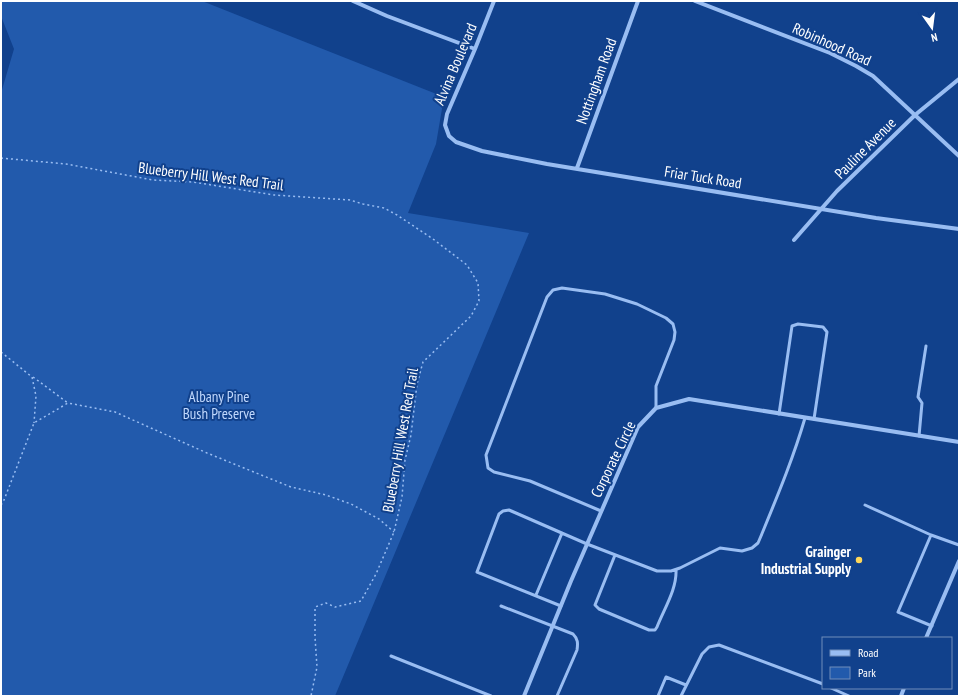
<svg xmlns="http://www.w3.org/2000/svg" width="960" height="697" viewBox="0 0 960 697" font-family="'PT Sans Narrow',sans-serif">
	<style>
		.green { fill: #225aac }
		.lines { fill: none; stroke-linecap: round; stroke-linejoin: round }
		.path { stroke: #99bdf2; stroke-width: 1.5; stroke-dasharray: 2 3; stroke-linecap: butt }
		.service { stroke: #99bdf2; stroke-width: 3 }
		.minor { stroke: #99bdf2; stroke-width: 4 }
		.poi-dot { fill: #ffd759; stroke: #11418c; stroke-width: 1.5 }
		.labels { text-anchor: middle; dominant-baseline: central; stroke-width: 4; stroke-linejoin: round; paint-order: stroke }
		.street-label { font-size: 15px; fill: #fff; stroke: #11418c }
		.park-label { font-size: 15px; fill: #c0d8fd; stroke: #11418c }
		.poi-label { font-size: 15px; font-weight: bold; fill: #fff; stroke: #11418c; text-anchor: end }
	</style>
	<rect width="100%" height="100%" fill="#11418c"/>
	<path class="green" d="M1,1H202L444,97L436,144L408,213L529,233L335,696H1V93L14,49L1,16Z"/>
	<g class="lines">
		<path class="path" d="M1,158L66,164L153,180L193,182L274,195L350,200L363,204L384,208L397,215L433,239L467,265L478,283L479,301L471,316L423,362L417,384L411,435L405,460L402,497L394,532L376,574L361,601L335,607L326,603L315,607V637L317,667L311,696
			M1,352L32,377L36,396L34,423
			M33,377L68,403
			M1,505L4,500L34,423L68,403L115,412L207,453L291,487L326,495L351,504L379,519L394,532"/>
		<path class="service" d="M779,414L792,326L798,324L823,327L827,332L814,419
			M919,436L922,403L918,397L926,346
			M865,505L931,535
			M601,511L530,481L494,472L488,468L486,455L547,297L553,290L562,288L605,294L637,304L666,318L673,324L675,332L674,340L656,386V408
			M615,555L595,605L599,609L649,630H655L657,627C664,609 677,589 676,570
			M536,595L562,533
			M501,606L573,634C578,639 578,643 577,650L557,696
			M561,606L477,572L499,514L503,511L509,510L587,544L657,571H671L680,568L720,548L742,551L752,548L758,543L761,536C777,497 793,459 805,418
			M932,626L898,612L931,535L959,545
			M391,656L491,696
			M831,688L849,696
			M658,696L666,677L686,685
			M681,696L702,654L709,647L719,645L823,684"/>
		<path class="minor" d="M353,1L387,16L475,49
			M494,1L475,49L447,114L445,125L449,136L456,142L482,151L547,164L876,218L959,229
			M695,1L830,53L856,66L873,76L959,156
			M577,168L638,1
			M794,240L837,191L915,115L959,79
			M926,638L959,561
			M524,696L571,581L638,427L656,408L689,399L959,442
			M901,696L904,688"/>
	</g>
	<circle class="poi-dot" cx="859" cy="560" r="4"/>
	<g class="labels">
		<g class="street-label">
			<text transform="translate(832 44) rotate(24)">Robinhood Road</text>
			<text transform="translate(455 64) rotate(-67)">Alvina Boulevard</text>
			<text transform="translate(596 81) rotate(-70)">Nottingham Road</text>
			<text transform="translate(865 148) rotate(-45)">Pauline Avenue</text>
			<text transform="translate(211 176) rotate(7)">Blueberry Hill West Red Trail</text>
			<text transform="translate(703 177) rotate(9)">Friar Tuck Road</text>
			<text transform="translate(400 440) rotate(-80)">Blueberry Hill West Red Trail</text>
			<text transform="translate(613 459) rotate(-64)">Corporate Circle</text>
		</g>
		<g class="park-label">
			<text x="219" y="396">Albany Pine<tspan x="219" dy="17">Bush Preserve</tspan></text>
		</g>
		<g class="poi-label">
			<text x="851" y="551">Grainger<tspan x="851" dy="17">Industrial Supply</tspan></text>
		</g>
	</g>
	<rect width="960" height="697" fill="none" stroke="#ffffff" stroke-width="4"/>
	<rect x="822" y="637" width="130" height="52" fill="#11418c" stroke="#708dba"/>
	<rect x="830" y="650" width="20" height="6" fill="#99bdf2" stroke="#708dba"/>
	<text x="858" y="657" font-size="12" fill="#ffffff">Road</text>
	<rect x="830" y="667" width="20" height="12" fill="#225aac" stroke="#708dba"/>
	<text x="858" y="677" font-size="12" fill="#ffffff">Park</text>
	<g transform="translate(932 28) rotate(166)" stroke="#11418c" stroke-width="3" paint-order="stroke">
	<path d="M0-3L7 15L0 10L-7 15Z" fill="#ffffff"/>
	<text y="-6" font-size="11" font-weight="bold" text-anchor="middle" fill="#ffffff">N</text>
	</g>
</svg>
